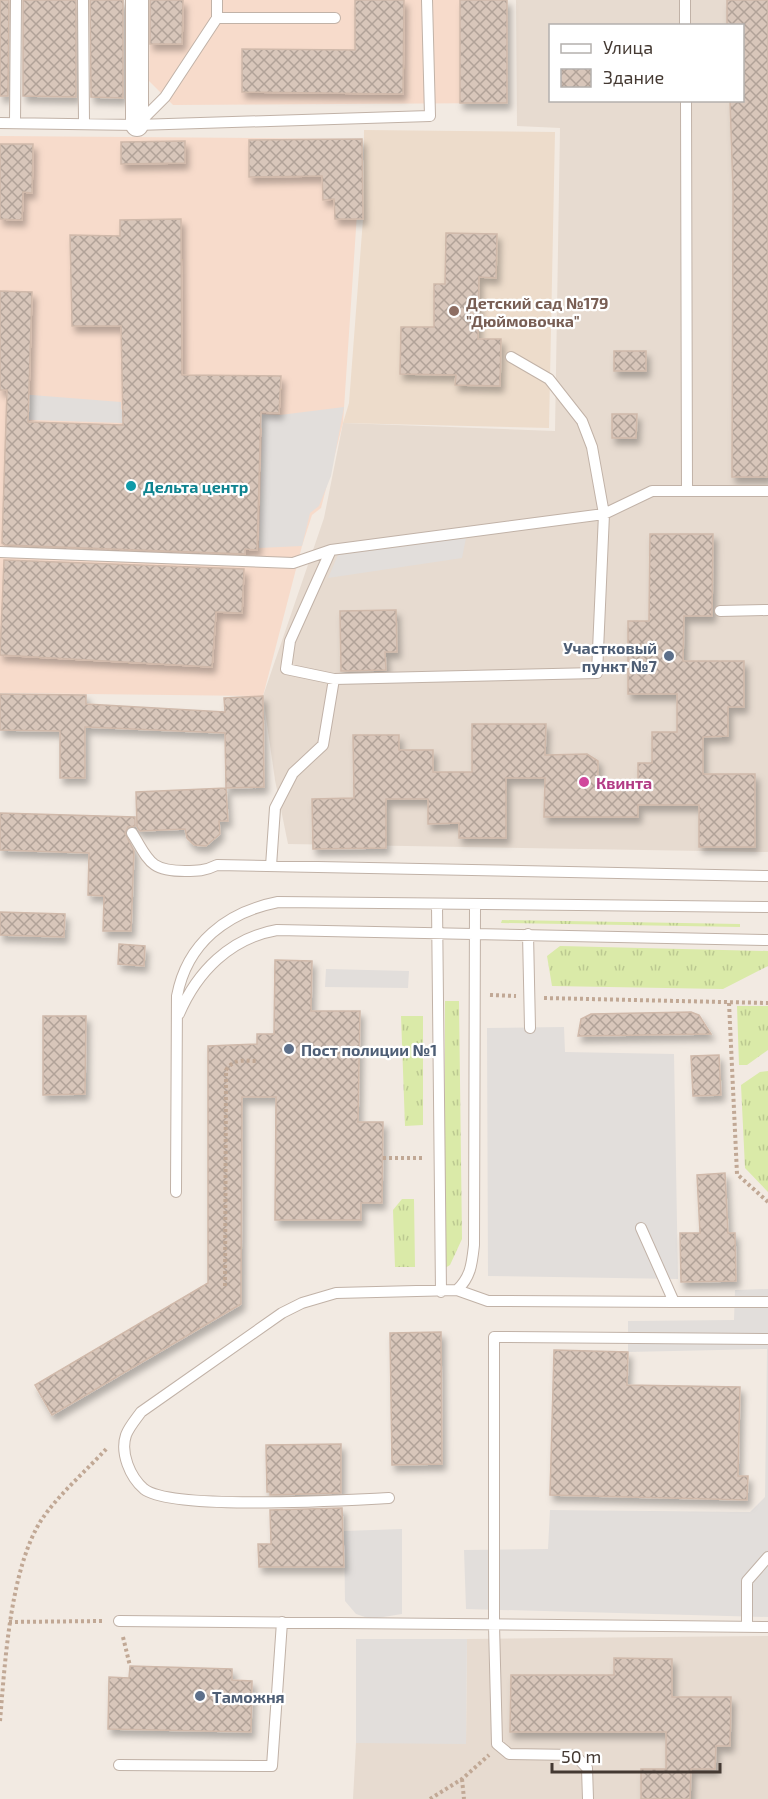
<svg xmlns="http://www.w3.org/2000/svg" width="768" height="1799" viewBox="0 0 768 1799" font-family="'Exo 2',sans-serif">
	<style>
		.residential { fill: #e7dbd0; fill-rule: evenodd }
		.commercial { fill: #f7dbcb }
		.education { fill: #eddccb }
		.grass { fill: url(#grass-tufts) }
		.parking { fill: #e2dedb }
		.building { fill: url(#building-cross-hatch); stroke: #d0b9aa; stroke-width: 1.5; filter: url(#shadow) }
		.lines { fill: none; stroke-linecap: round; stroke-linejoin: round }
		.service-casing { stroke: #c1b2a7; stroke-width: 12 }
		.minor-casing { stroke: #c1b2a7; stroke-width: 24 }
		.path { stroke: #c1a895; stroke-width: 4; stroke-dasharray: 3 3; stroke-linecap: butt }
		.service { stroke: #fff; stroke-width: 10 }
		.minor { stroke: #fff; stroke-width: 22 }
		.education-dot { fill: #8d6e63; stroke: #fff; stroke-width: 2 }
		.culture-dot { fill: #0f9aa8; stroke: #fff; stroke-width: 2 }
		.service-dot { fill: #5c6f8a; stroke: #fff; stroke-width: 2 }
		.hotel-dot { fill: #d1479c; stroke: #fff; stroke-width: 2 }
		.labels { text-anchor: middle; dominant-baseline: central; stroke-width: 4.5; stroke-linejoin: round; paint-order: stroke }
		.education-label { font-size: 16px; font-weight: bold; fill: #785e54; stroke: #fff; text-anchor: start }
		.culture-label { font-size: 16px; font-weight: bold; fill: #0d838f; stroke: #fff; text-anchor: start }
		.service-label { font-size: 16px; font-weight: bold; fill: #4e5e75; stroke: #fff; text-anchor: start }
		.hotel-label { font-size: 16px; font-weight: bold; fill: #b23c85; stroke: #fff; text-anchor: start }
	</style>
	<defs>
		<pattern id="grass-tufts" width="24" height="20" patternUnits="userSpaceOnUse" patternTransform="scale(1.5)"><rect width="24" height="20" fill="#daeaa8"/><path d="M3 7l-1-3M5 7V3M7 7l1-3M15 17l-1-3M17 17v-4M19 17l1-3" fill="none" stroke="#bcc991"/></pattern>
		<pattern id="building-cross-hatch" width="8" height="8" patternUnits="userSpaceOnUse" patternTransform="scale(1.5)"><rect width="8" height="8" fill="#d8c6ba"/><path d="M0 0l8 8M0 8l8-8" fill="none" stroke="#b1a298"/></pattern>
		<filter id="shadow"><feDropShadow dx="3.5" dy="6" stdDeviation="3" flood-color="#0004"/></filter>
	</defs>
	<rect width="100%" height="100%" fill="#f2eae2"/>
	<path class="residential" d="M516,0H768V852L288,844L275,780L263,696L324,518L343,423L555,431L560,128L517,126ZM550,26H742V100H550Z
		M768,1636V1799H353L356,1743H466L467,1639Z"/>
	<path class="commercial" d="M150,0H507V103L173,105L149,81Z
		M0,136L362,139L343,423L321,508L312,515L302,546L263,696L0,693Z"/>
	<path class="education" d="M364,130L555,132L549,428L343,423L349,403L363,219Z"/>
	<path class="grass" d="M502,920L740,924V927L501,923Z
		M560,946L768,951V966L723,989L552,986L547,956Z
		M445,1001H459L462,1239L450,1265L445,1268Z
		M737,1006H768V1050L747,1065H739Z
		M401,1016H423V1125L405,1126Z
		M768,1071V1192L745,1168L741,1085L760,1072Z
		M402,1199H414L415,1267H395L393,1210Z"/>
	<path class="parking" d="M6,393L121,402V409L280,415L344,407L331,476L319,506L310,513L302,546L259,548L262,428L6,419Z
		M466,538L462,558L328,578L338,555Z
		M326,969L409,971L408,988L325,987Z
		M564,1027L565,1052L674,1054L678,1279L488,1276L487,1028Z
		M768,1289V1617L466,1609L464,1550L548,1549L550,1510L750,1512L765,1497L767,1349L628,1352V1321L734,1320L735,1290Z
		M402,1529V1614L371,1619L356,1614L345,1601L344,1531Z
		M356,1639H467L466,1744L356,1743Z"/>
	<path class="building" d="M0,0H9L8,96H0Z
		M23,0H76V97L23,96Z
		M90,0H123V98L91,97Z
		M150,0H183L182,44H150Z
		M355,0H404L403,94L242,92V49L355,50Z
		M460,0H507V103H460Z
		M727,0H768V477H732L733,190L730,100H742V26H727Z
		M362,139L363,219H335L334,199L323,200L322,176L249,177V140Z
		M185,141V163L121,164V142Z
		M0,144H33L32,193L23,192L22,220L0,219Z
		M181,219L182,375L281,376L279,413L261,412L257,550L245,549V554L5,545L2,543L7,390H0V291L32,292L28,422L123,425L121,326H72L70,235L120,236V220Z
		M446,233L497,234L496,278L479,277L478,339H501L500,386L455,385L456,375L400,374L401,327H434V284H445Z
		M614,351H646V371H614Z
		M612,414H637L636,438H612Z
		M650,534H713L712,616H684L683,661H744V707H728V736L703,737V774H755V847H699V805H638V817H544L545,778H506V838H459V823L428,824V799H386V848L313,849L312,799L354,798L353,735H399V750H433V772H472V724H546L545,755L587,754L598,761V785H638V763H652V732H677V694H628V621H649Z
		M4,560L244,569L242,613L216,612L212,667L0,655Z
		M396,610L397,652H385L386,670L341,671L340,611Z
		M0,694L86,695V704L225,712L224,698L263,696L264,787L226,788L225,733L85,727V778H60V731L0,730Z
		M226,788L228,821H219L220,834L206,846L194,845L187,838L185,829L140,831L137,827L136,792Z
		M0,813L135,817V826L128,827L125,833L134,851L131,931H103L104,896L88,895L89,853L0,850Z
		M0,912L65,914L64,937L0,935Z
		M119,944L145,946L144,966L118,964Z
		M275,960L312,961L311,1011H360L358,1122H383L382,1203H361V1220H275L276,1097H242L241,1304L52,1415L35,1385L208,1283V1046L257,1044V1034H274Z
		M691,1012L699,1015L711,1034L578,1036L581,1019L591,1014Z
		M43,1016H86L85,1094L43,1095Z
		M719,1055L721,1095L693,1096L691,1056Z
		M725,1173L728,1233H735L736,1281L681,1282L680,1233H700L697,1175Z
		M441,1332L442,1464L392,1465L390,1333Z
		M554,1350L628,1352L627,1385L740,1387L738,1476H748L747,1500L550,1495Z
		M341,1444V1493L270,1495V1492H267L266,1445Z
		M342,1508L344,1567H259L258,1544H271L270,1510Z
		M614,1658L672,1659V1697H731L730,1746H716L715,1769H691L690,1799H641V1769H666V1732H510L511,1675H614Z
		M130,1666L232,1669V1680L252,1681L251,1732L108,1729L109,1677L129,1678Z"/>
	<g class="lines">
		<defs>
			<path id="service" d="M83,0L84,122
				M685,0V26
				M217,18H335
				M686,100L687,491
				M15,122L16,0
				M0,123L137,125L430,116L427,0
				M139,123L165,97L217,18V0
				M331,550L290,641L286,669L334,679L597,673L604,514L592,447L582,421L549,379L511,357
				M0,552L293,563L331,550L604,514L652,491H768
				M720,611L768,610
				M132,833C149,860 149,871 185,871C197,871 205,871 217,865L768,876
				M271,866L275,808L293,773L323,745L334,679
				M437,905L441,1292
				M528,934L530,1028
				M179,1014C197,972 230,938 277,930L768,940
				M176,1192L177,996C187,943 227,912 278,902L768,907
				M641,1228L674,1302H768
				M457,1290C471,1277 472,1263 474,1245L475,905
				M389,1498C346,1500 172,1511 144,1489C130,1477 120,1453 126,1435C129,1427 136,1419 141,1412L282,1313L302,1303L336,1293L457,1290L488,1301L674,1302
				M119,1621L768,1627
				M747,1627V1581L768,1557
				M119,1765L272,1766L282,1622
				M588,1799L587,1768L575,1755L509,1754L497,1744L494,1625V1337L768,1339"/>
			<path id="minor" d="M137,125V0"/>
		</defs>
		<use href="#service" class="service-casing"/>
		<use href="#minor" class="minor-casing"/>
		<path class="path" d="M490,995L516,996
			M544,998L768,1003
			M729,1003L737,1174L768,1202
			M383,1158H424
			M225,1286L226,1070C234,1058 244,1061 257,1061
			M9,1622L104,1621
			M123,1637L130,1666
			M0,1721C5,1663 10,1568 42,1519C59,1494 88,1469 108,1447
			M462,1779L464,1799
			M430,1799L462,1779L489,1755"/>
		<use href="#service" class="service"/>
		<use href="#minor" class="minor"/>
	</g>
	<circle class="education-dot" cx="454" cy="311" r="6"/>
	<circle class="culture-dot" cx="131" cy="486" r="6"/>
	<g class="service-dot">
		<circle cx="669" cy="656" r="6"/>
		<circle cx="289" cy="1049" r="6"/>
		<circle cx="200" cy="1696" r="6"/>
	</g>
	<circle class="hotel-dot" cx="584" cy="782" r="6"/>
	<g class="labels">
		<g class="education-label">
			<text x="466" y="302">Детский сад №179<tspan x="466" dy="18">"Дюймовочка"</tspan></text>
		</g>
		<g class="culture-label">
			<text x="143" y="486">Дельта центр</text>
		</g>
		<g class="service-label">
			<text x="657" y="647" text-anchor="end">Участковый<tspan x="657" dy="18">пункт №7</tspan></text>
			<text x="301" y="1049">Пост полиции №1</text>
			<text x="212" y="1696">Таможня</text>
		</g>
		<g class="hotel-label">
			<text x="596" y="782">Квинта</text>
		</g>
	</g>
	<rect x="549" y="24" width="195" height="78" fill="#ffffff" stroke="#b4b0ad" stroke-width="1.5"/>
	<rect x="561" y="44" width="30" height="9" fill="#ffffff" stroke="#b4b0ad" stroke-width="1.5"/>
	<text x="603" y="54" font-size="18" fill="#443932">Улица</text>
	<rect x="561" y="69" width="30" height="18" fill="url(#building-cross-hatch)" stroke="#b4b0ad" stroke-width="1.5"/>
	<text x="603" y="84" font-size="18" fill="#443932">Здание</text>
	<path d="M552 1763v9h168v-9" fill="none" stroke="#443932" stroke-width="3"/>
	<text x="561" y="1763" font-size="18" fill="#443932" stroke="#ffffff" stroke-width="4.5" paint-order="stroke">50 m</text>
</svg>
